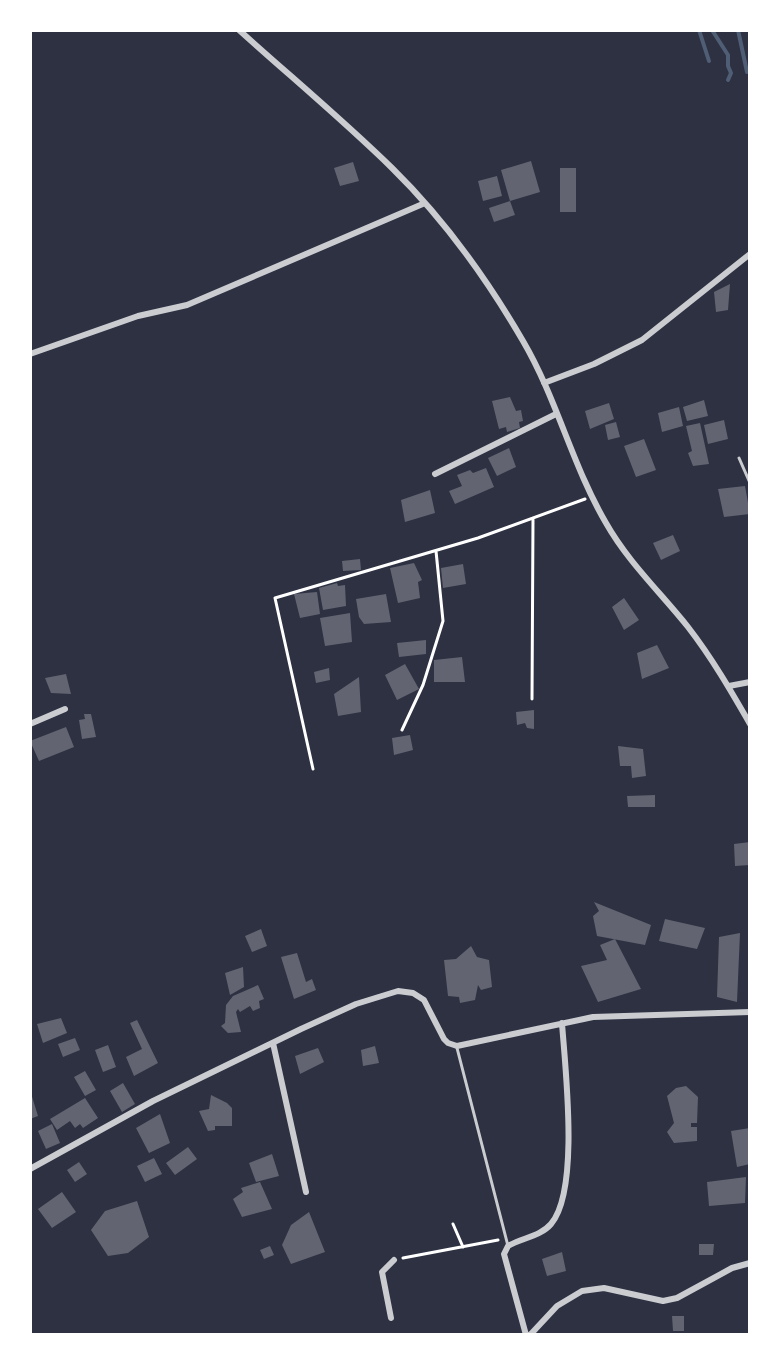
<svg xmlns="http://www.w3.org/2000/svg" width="780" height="1365" viewBox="0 0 780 1365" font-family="Commissioner,sans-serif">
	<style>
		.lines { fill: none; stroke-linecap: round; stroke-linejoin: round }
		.stream { stroke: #4f5d75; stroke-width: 4 }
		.building { fill: #626471 }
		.path { stroke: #fff; stroke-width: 3 }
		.service { stroke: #caccd0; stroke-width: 3 }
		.minor { stroke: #caccd0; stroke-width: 6 }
	</style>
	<rect width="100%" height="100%" fill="#2d3142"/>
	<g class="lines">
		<path class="stream" d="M699,30L709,61
			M712,30L728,55V66L731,73L728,80
			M738,30L747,72"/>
	</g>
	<path class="building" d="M531,161L540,192L510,201L501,170Z
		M353,162L359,181L340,186L334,168Z
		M560,168H576V212H560Z
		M497,176L502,196L483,201L478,181Z
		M510,201L515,215L494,222L489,208Z
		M730,284L728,310L716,312L714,292Z
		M510,397L516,411L521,410L523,421L519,422L520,428L507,432L506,427L499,429L492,401Z
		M704,400L708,416L687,421L683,407Z
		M609,403L614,419L590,429L585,411Z
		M679,407L683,426L662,432L658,413Z
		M724,420L728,439L708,444L704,425Z
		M616,422L620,437L608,440L605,425Z
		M700,423L709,464L693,466L688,453L692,451L686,426Z
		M644,439L656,470L636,477L624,446Z
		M509,448L516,467L497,476L488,458Z
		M486,468L494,487L455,504L449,491L462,486L457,475L470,470L473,473Z
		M745,486L750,514L724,517L718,489Z
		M430,490L435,513L405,522L401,500Z
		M673,535L680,551L661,560L653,543Z
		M360,559L361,570L343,571L342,561Z
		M414,563L422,580L418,582L420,598L398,603L390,568Z
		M463,564L466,584L443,588L441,568Z
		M337,583L338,586L345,585L346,606L323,610L319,588Z
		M317,592L320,614L300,618L294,594Z
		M386,594L391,622L364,624L359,617L356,599Z
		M624,598L639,620L624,630L612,607Z
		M350,613L352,642L325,646L320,618Z
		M426,640V654L399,657L397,643Z
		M657,645L669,668L642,679L637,653Z
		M462,657L465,682H434V660Z
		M405,664L419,689L397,700L385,675Z
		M329,668L330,680L316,683L314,672Z
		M66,674L71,694L51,693L45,678Z
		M359,677L361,712L338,716L334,694Z
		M534,710V729L527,728L525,723L517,725L516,712Z
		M84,714H91L96,737L82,739L79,720L85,719Z
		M66,727L74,747L39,761L30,741Z
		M410,735L413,750L394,755L392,738Z
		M618,746L643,749L646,776L632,778L631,766H620Z
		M655,795V807H628L627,796Z
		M750,842V865L735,866L734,844Z
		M594,902L651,925L645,945L597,936L593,916L599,911Z
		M665,919L705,928L697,949L659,941Z
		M261,929L267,946L252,952L245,936Z
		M740,933L737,1002L717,997L719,937Z
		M615,939L641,989L598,1002L581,966L607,960L600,945Z
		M471,946L477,957L489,960L492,987L481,990L478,985L475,1000L460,1003L459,997L448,996L444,960L456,959Z
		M297,953L306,982L312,979L316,990L294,999L281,957Z
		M243,967L244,987L230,995L225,973Z
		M258,985L264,999L259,1001L260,1008L253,1011L250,1006L240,1012L238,1009L236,1012L241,1032L228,1033L221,1026L225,1023L226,1005L233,996Z
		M61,1018L67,1033L43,1043L37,1024Z
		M137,1020L158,1063L134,1076L126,1057L142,1049L130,1023Z
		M75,1038L80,1050L63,1057L58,1044Z
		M108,1045L116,1067L103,1072L95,1050Z
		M375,1046L379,1063L363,1066L361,1050Z
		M318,1048L324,1062L300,1074L295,1056Z
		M85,1071L96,1090L85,1096L74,1077Z
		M123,1083L135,1104L122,1112L110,1091Z
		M686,1086L698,1097L697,1123H691V1127H697V1141L674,1143L667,1132L674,1123L667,1096L676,1088Z
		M30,1090L38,1116L30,1119Z
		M211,1095L227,1103L232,1108V1126H215V1130L208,1131L199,1111L209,1109Z
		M85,1098L98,1118L83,1128L80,1124L75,1128L70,1121L57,1130L50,1119Z
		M160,1114L170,1143L149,1153L136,1128Z
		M52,1124L60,1143L46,1149L38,1131Z
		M750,1128V1164L737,1167L731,1131Z
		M188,1147L197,1159L175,1175L166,1163Z
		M272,1154L279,1176L256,1182L249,1163Z
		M154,1158L162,1174L145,1182L137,1166Z
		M79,1162L87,1174L75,1182L67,1170Z
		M746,1177L745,1203L709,1206L707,1182Z
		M260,1182L272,1209L242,1217L233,1199L243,1192L241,1188Z
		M62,1192L76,1212L52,1228L38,1209Z
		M137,1201L149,1237L128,1253L108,1256L91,1230L105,1211Z
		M309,1212L325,1252L291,1264L282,1245L291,1225Z
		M699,1244H714L713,1255H699Z
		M270,1246L274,1255L264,1259L260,1250Z
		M562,1252L566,1271L547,1276L542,1259Z
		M672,1316H684V1331H673Z"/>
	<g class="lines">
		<path class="path" d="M532,699L533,518
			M402,730L423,685L443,621L436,551
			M313,769L275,598L478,538L585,499
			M453,1224L463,1247
			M403,1258L498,1240"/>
		<path class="service" d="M739,458L750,483
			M457,1048L508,1246"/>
		<path class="minor" d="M239,30C290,76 343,120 392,168C444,219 487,279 523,341C557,399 572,465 606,523C628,562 661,593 688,627C712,658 731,691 750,724
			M30,354L138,316L187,305L425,203
			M544,383L594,364L642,340L750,254
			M435,474L556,414
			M729,686L750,682
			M30,724L65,709
			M273,1043L306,1192
			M30,1169L153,1101L301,1029L356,1004L398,991L413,993L424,1000L444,1039L448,1043L457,1046L593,1017L750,1012
			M391,1318L382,1272L394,1260
			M526,1335L504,1254L508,1246C522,1238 541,1236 551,1224C580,1190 565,1067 562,1023
			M530,1335L557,1306L582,1291L604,1288L663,1301L677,1298L732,1268L750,1263"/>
	</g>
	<rect width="780" height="1365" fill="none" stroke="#ffffff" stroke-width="64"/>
</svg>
